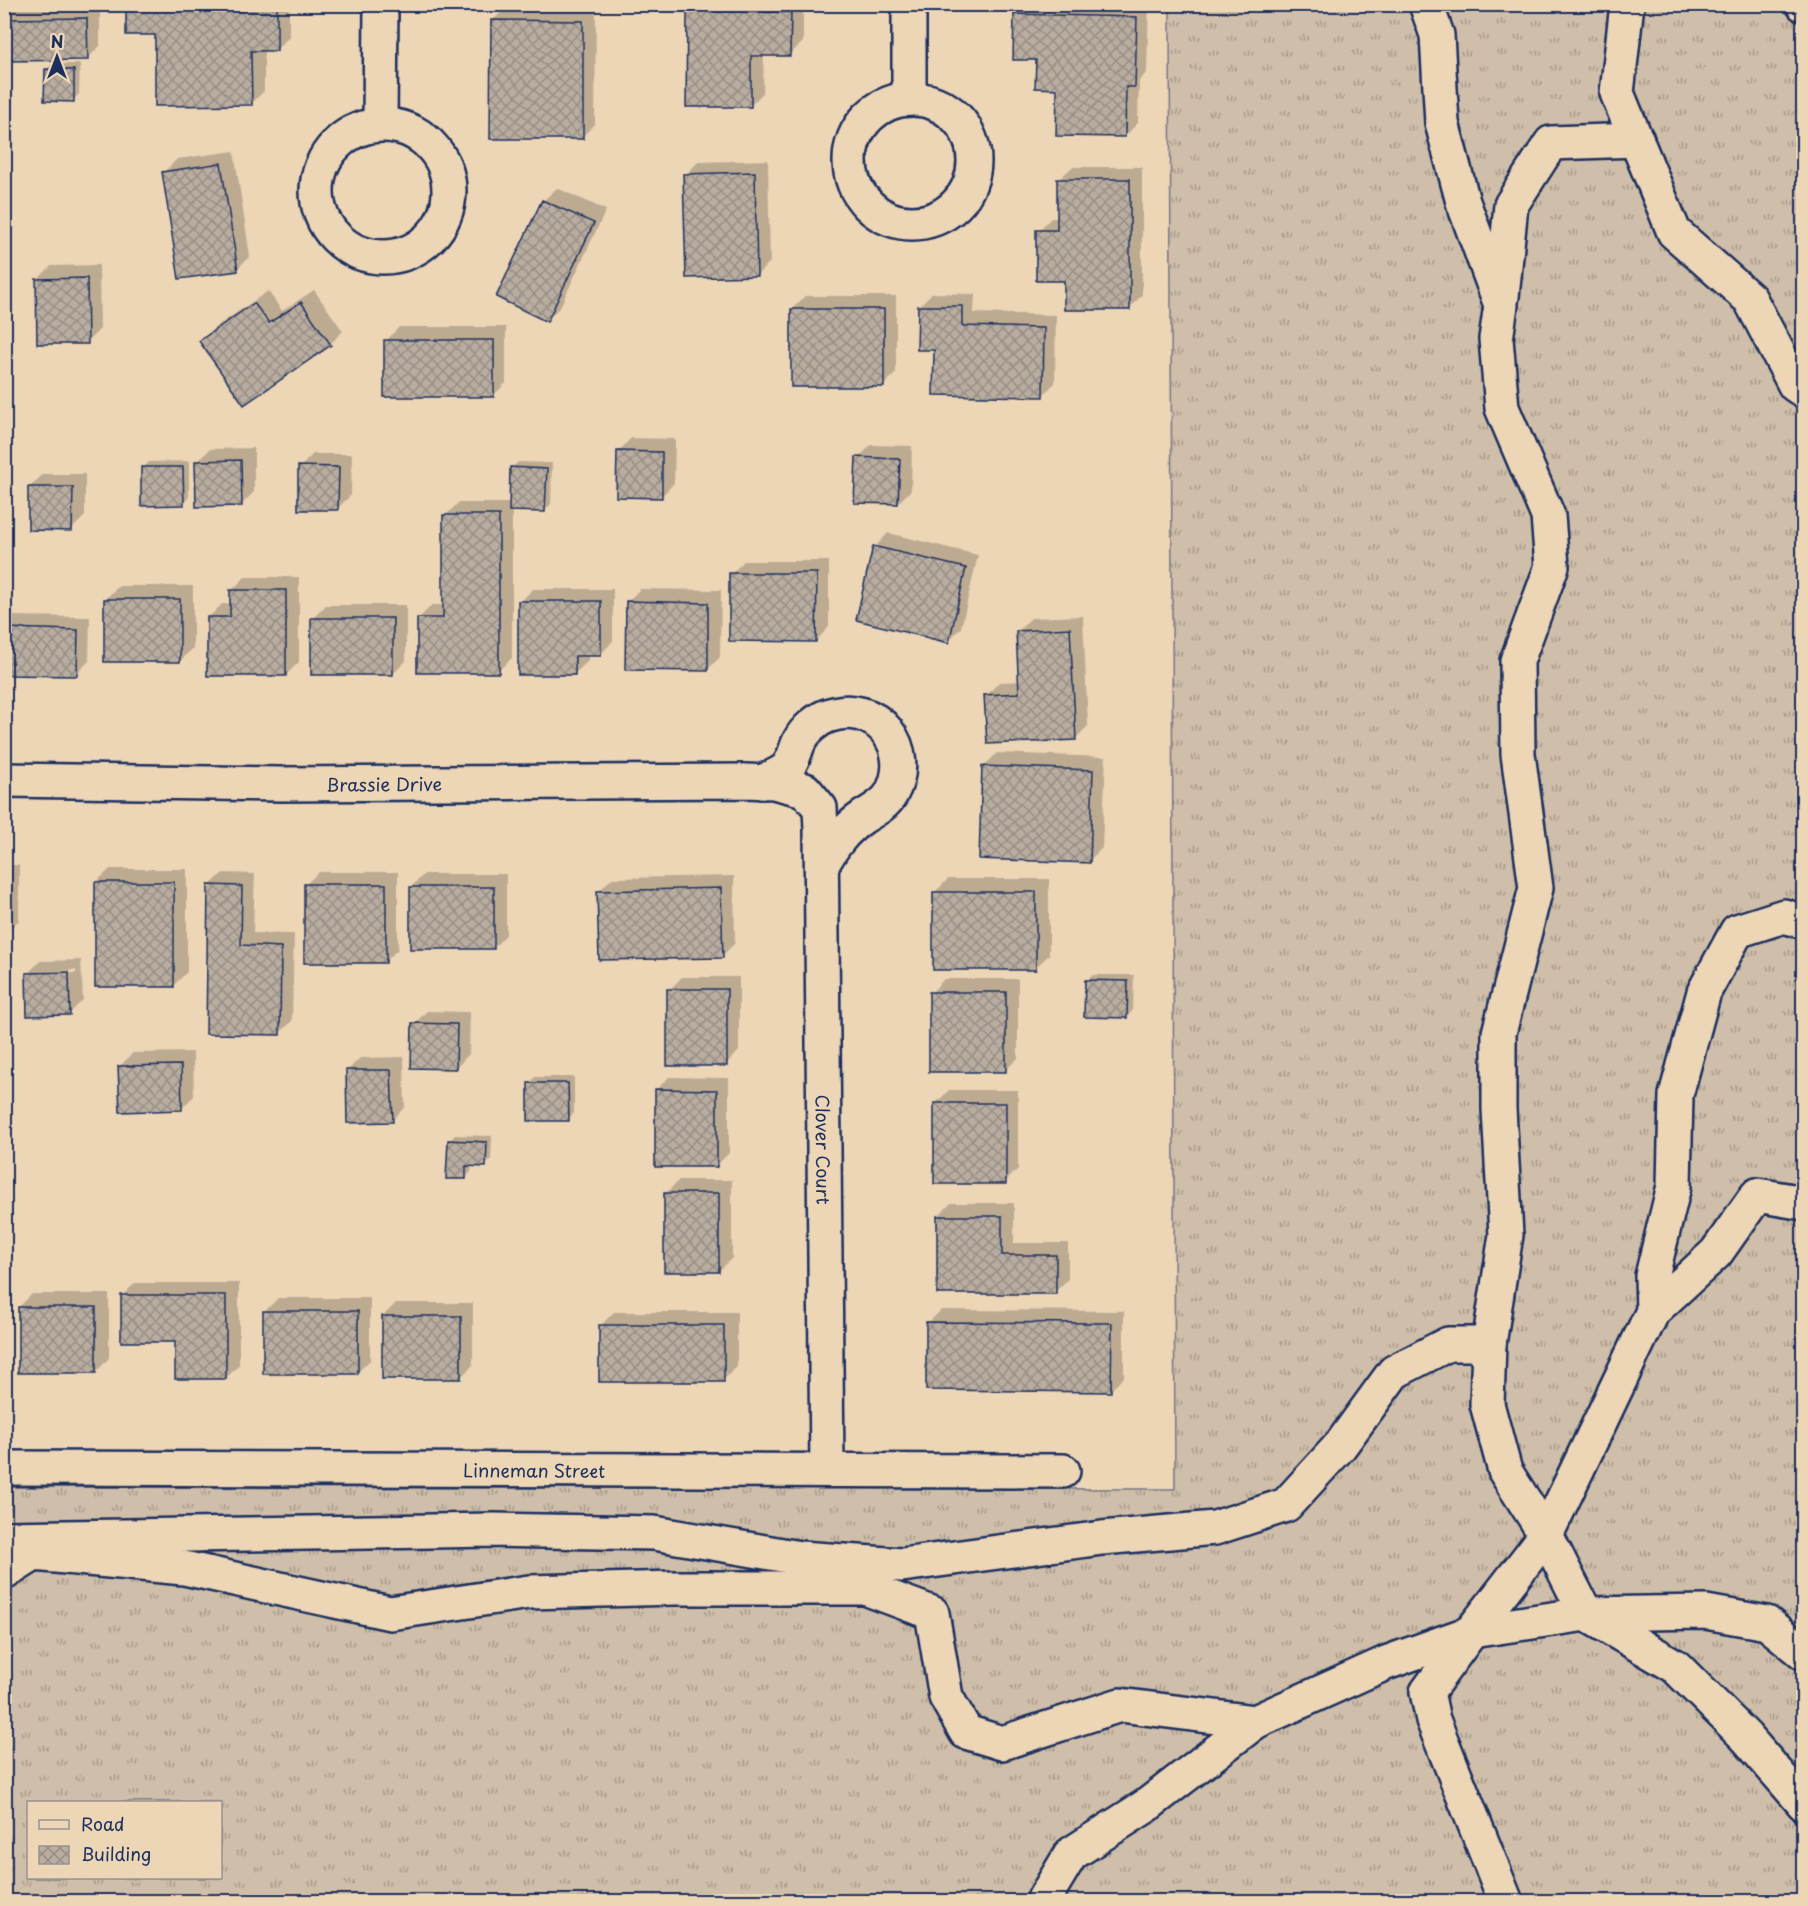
<svg xmlns="http://www.w3.org/2000/svg" width="1808" height="1906" viewBox="0 0 1808 1906" font-family="'Playpen Sans',sans-serif">
	<style>
		.grass { fill: url(#grass-tufts); stroke: #757684; stroke-width: 1.5; fill-rule: evenodd }
		.shadow { fill: #0003; fill-rule: evenodd }
		.building { fill: url(#building-cross-hatch); stroke: #1b2f5e; stroke-width: 1.5 }
		.lines { fill: none; stroke-linecap: round; stroke-linejoin: round }
		.minor-casing { stroke: #1b2f5e; stroke-width: 38 }
		.minor { stroke: #edd6b6; stroke-width: 33 }
		.labels { text-anchor: middle; dominant-baseline: central; stroke-width: 4.5; stroke-linejoin: round; paint-order: stroke }
		.street-label { font-size: 18px; fill: #1b2f5e; stroke: #edd6b6 }
	</style>
	<defs>
		<pattern id="grass-tufts" width="24" height="20" patternUnits="userSpaceOnUse" patternTransform="scale(1.5)"><rect width="24" height="20" fill="#cfbea9"/><path d="M3 7l-1-3M5 7V3M7 7l1-3M15 17l-1-3M17 17v-4M19 17l1-3" fill="none" stroke="#a79b8d"/></pattern>
		<pattern id="building-cross-hatch" width="8" height="8" patternUnits="userSpaceOnUse" patternTransform="scale(1.5)"><rect width="8" height="8" fill="#b9ada0"/><path d="M0 0l8 8M0 8l8-8" fill="none" stroke="#968d86"/></pattern>
	</defs>
	<rect width="100%" height="100%" fill="#edd6b6"/>
	<filter id="ink" filterUnits="userSpaceOnUse"><feTurbulence type="fractalNoise" baseFrequency=".0167" numOctaves="2"/><feDisplacementMap in="SourceGraphic" scale="12" xChannelSelector="R" yChannelSelector="G"/><feConvolveMatrix kernelMatrix="1 2 1 2 8 2 1 2 1" color-interpolation-filters="sRGB"/></filter>
	<g filter="url(#ink)">
		<path class="grass" d="M1170,5H1803V1901L5,1902V1487L1175,1489ZM28,1802H220V1878H28Z"/>
		<path class="shadow" d="M130,4H289V37L276,50H264V91L251,104L128,7Z
			M696,4H803V42L789,55H764L763,93L750,106L689,12Z
			M1025,4H1149L1147,72L1139,81L1138,123L1125,136L1059,87L1037,59L1015,14Z
			M100,5V46L87,59L4,60V16L14,6Z
			M506,8H596L595,124L582,137L492,21Z
			M52,64H80L79,94L73,100L46,70Z
			M234,151L250,256L237,269L164,172L177,159Z
			M768,160L770,262L757,275L685,175L698,162Z
			M1072,167H1142V295L1129,309L1066,279L1038,231L1051,218H1058V180Z
			M557,188L606,210L560,307L547,320L543,201Z
			M99,265L100,329L87,342L38,279L51,266Z
			M314,290L343,331L330,344L201,341L214,328L268,291L282,311Z
			M932,293L975,294L974,313L1056,315L1055,383L1042,396L936,349L919,306Z
			M805,296H896V373L883,386L792,309Z
			M399,327H506V383L493,396L386,341Z
			M631,438L675,439L674,483L661,497L618,452Z
			M871,445L912,446L911,490L898,503L858,458Z
			M254,448V492L241,505L197,462L210,449Z
			M313,454H352L351,495L337,509L300,467Z
			M189,461V497L183,504L143,468L149,462Z
			M518,462L552,463L551,504L544,511L512,509V658L498,671L419,618L432,605H445V516L458,503H511L512,468Z
			M43,474H85V516L72,529L30,487Z
			M888,533L978,555L961,628L948,641L875,547Z
			M744,561H829V627L816,641L731,574Z
			M245,577H299V662L286,675L209,617L222,604H232V590Z
			M119,586H193V648L180,661L105,599Z
			M533,589H613V641L600,655H588V661L574,674L520,602Z
			M640,589L721,590L720,657L707,670L627,602Z
			M326,605H406V661L393,674L313,618Z
			M4,616L90,617L89,661L76,674L4,673Z
			M1083,616L1088,726L1075,739L986,696L999,682L1020,681L1018,631L1031,618Z
			M997,753L1106,757L1102,848L1089,861L984,766Z
			M4,865H19V920L6,933H4Z
			M110,869H187V972L174,985L96,882Z
			M319,872H398V949L385,962L305,885Z
			M223,873L255,874L253,933L294,934L292,1021L279,1034L209,886Z
			M424,874H506V935L493,948L411,887Z
			M734,876L735,943L722,956L599,891L612,878Z
			M948,879H1049V955L1035,968L935,892Z
			M81,960L83,1000L70,1013L27,974L40,961ZM76,970V973L39,975V972Z
			M1093,975H1134L1133,1010L1127,1017L1086,981Z
			M682,977H739V1051L726,1064L669,990Z
			M944,979H1018V1058L1005,1071L931,993Z
			M427,1011L470,1012L469,1054L456,1068L414,1024Z
			M193,1052L194,1096L181,1109L120,1066L133,1053Z
			M404,1057L405,1107L392,1120L347,1071L360,1058Z
			M535,1077H574V1113L568,1119L529,1084Z
			M669,1077L729,1078V1153L716,1166L656,1090Z
			M949,1090H1018V1169L1005,1182L936,1103Z
			M455,1135L492,1136L491,1159L485,1165H472L471,1172L465,1178L449,1141Z
			M679,1180H732V1258L719,1271L666,1193Z
			M951,1203H1014V1243H1068V1279L1055,1292L938,1216Z
			M135,1283H239V1365L226,1378L177,1341L122,1296Z
			M32,1294H109V1358L96,1372L19,1307Z
			M278,1298H370V1360L357,1373L265,1311Z
			M396,1303H473V1365L460,1378L383,1316Z
			M941,1310L1124,1311V1377L1110,1391L928,1323Z
			M614,1312H737V1367L723,1380L601,1325Z"/>
		<path class="building" d="M277,5V51H251L252,105L155,106V35H126V6Z
			M687,11L791,12L790,56H751V107H686Z
			M1014,14L1137,17L1135,87H1126L1125,137L1056,136L1057,89L1035,88L1036,60H1013Z
			M87,18L88,60L4,61V19Z
			M491,20L583,21V139H490Z
			M45,69L74,70V102L44,101Z
			M221,163L238,271L179,279L162,172Z
			M755,172L757,276L686,278L683,174Z
			M1057,179H1130V310H1064V281H1036V230H1057Z
			M542,200L594,223L547,322L496,297Z
			M87,278L88,344H37L36,279Z
			M301,302L331,345L244,405L199,341L254,303L269,323Z
			M918,306H962V326L1044,328L1043,397L933,395L934,350H917Z
			M791,309H884V387H791Z
			M384,340H494V397H384Z
			M617,451L662,452V498L616,497Z
			M856,457L900,459L898,504L854,503Z
			M241,460L242,506L196,507L195,461Z
			M298,466L339,467L338,510H298Z
			M141,467H183L184,505L141,506Z
			M510,467L547,469L545,512L509,511Z
			M28,487H73L72,531L28,530Z
			M443,515H499V673H417V618H443Z
			M873,546L966,568L949,643L856,620Z
			M729,573H817L816,642L729,641Z
			M230,590H286V676H207V617H230Z
			M104,599H180V662H104Z
			M518,601H601V656H575V675H518Z
			M626,601L708,603V671L625,670Z
			M311,618H393V675H311Z
			M4,628L78,630L77,676L4,675Z
			M1070,628L1076,740L987,744L984,695L1019,693L1016,631Z
			M982,766L1093,770L1090,863L979,859Z
			M4,877H6L7,935H4Z
			M95,882H174V987H95Z
			M304,884H386V963H304Z
			M208,885L242,886L241,945L281,947L280,1035L206,1034Z
			M410,887H494V949H410Z
			M721,888L723,958L599,960L597,891Z
			M933,892H1036V970H933Z
			M69,972L70,1015L27,1016L26,973Z
			M1085,980L1128,981L1127,1018L1084,1017Z
			M667,989H727V1066H667Z
			M929,992H1006V1072H929Z
			M412,1023L457,1024L456,1069L411,1068Z
			M181,1065L182,1110L120,1112L118,1066Z
			M346,1070H391L393,1122L347,1123Z
			M528,1083H568L569,1121H528Z
			M655,1089L717,1090V1167H655Z
			M934,1103H1006V1184H934Z
			M448,1140L487,1142L486,1167L466,1166V1179H446Z
			M664,1193H719V1272H664Z
			M937,1216H1002V1255H1056V1294H937Z
			M121,1295H226V1379H175V1342H121Z
			M18,1307H96V1373H18Z
			M263,1311H358V1374H263Z
			M382,1316H461V1379H382Z
			M926,1322L1112,1323L1111,1392L926,1390Z
			M599,1325H724V1382H599Z"/>
		<g class="lines">
			<defs>
				<g id="minor">
					<path d="M1426,4L1437,35L1442,123L1463,202L1501,305L1496,339L1502,408L1548,516L1552,566L1517,661L1518,754L1536,888L1499,1033V1109L1506,1235L1489,1344L1487,1404L1505,1471L1546,1535L1471,1632L1427,1692L1433,1720L1506,1902"/>
					<path d="M1627,4L1617,93L1674,232L1750,299L1795,385L1804,391"/>
					<path d="M1803,4L1804,5"/>
					<circle cx="912" cy="161" r="62"/>
					<path d="M909,99V4"/>
					<path d="M380,124L381,4"/>
					<circle cx="383" cy="191" r="66"/>
					<path d="M1502,297L1511,205L1551,143L1637,140"/>
					<path id="s1" d="M4,780L280,784L745,781L774,782L805,790L820,808L821,829L827,1470"/>
					<path d="M762,782C770,778 780,774 786,769C794,761 795,749 800,740C805,730 817,720 827,716C877,698 916,749 891,794C885,805 874,810 863,817C844,830 833,845 822,865"/>
					<path d="M1804,1203L1757,1195L1716,1253L1653,1311L1546,1535L1586,1614L1675,1666L1746,1737L1804,1804"/>
					<path d="M1653,1311L1652,1276L1674,1186L1676,1095L1704,992L1737,931L1784,916L1804,922"/>
					<path id="s2" d="M4,1468L1063,1471"/>
					<path d="M4,1538L494,1530L654,1533L800,1558L902,1565L1102,1538L1215,1528L1286,1505L1340,1446L1394,1372L1448,1344H1489"/>
					<path d="M4,1573L34,1554L184,1568L390,1613L529,1592L675,1588H865L932,1613L946,1697L966,1732L1002,1743L1120,1705L1255,1722"/>
					<path d="M1044,1902V1899L1071,1854L1146,1806L1255,1722L1386,1663L1478,1630L1586,1614L1706,1612L1767,1623L1804,1653"/>
				</g>
			</defs>
			<use href="#minor" class="minor-casing"/>
			<use href="#minor" class="minor"/>
		</g>
	</g>
	<g class="labels">
		<g class="street-label">
			<text stroke="none"><textPath href="#s1" startOffset="380">Brassie Drive</textPath></text>
			<text stroke="none"><textPath href="#s1" startOffset="1167">Clover Court</textPath></text>
			<text stroke="none"><textPath href="#s2" startOffset="530">Linneman Street</textPath></text>
		</g>
	</g>
	<rect width="1808" height="1906" fill="none" stroke="#edd6b6" stroke-width="24"/>
	<rect x="12" y="12" width="1784" height="1882" fill="none" stroke="#1b2f5e" stroke-width="2" filter="url(#ink)"/>
	<rect x="27" y="1801" width="195" height="78" fill="#edd6b6" stroke="#999393" stroke-width="1.5"/>
	<rect x="39" y="1820" width="30" height="9" fill="#edd6b6" stroke="#999393" stroke-width="1.5"/>
	<text x="81" y="1831" font-size="18" fill="#1b2f5e">Road</text>
	<rect x="39" y="1846" width="30" height="18" fill="url(#building-cross-hatch)" stroke="#999393" stroke-width="1.5"/>
	<text x="81" y="1861" font-size="18" fill="#1b2f5e">Building</text>
	<g transform="translate(57 57)" stroke="#edd6b6" stroke-width="4.5" paint-order="stroke">
	<path d="M0-4.5L10 22L0 15L-10 22Z" fill="#1b2f5e"/>
	<text y="-9" font-size="16" font-weight="bold" text-anchor="middle" fill="#1b2f5e">N</text>
	</g>
</svg>
